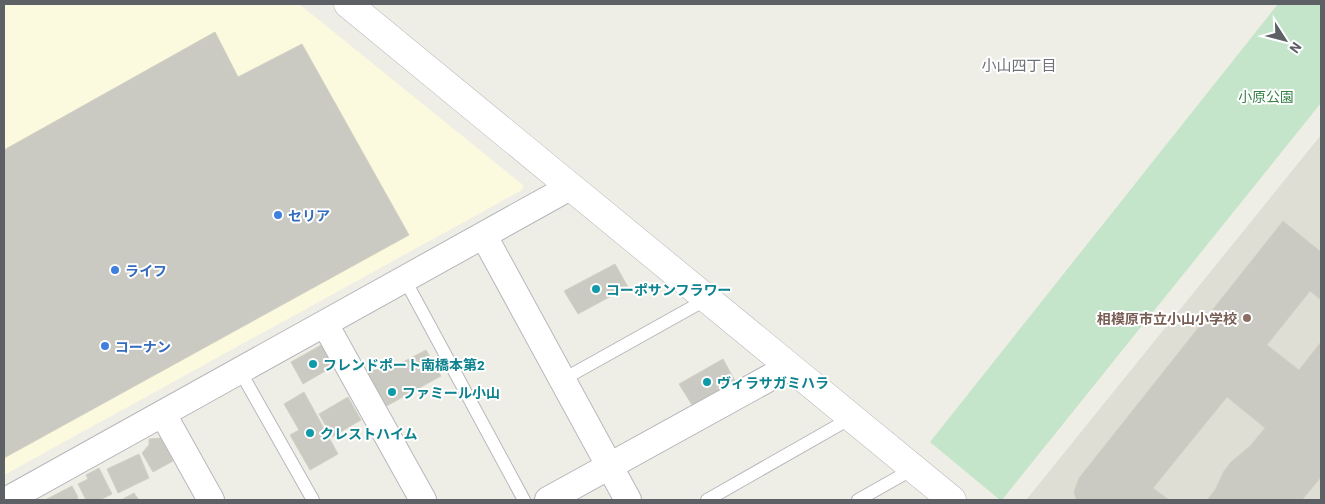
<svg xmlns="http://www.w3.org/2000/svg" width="1325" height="504" viewBox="0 0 1325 504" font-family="Barlow,'Noto Sans JP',sans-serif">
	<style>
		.commercial { fill: #fcfade }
		.education { fill: #dfded4 }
		.green { fill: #c4e5ca }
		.building { fill: #cac9c2; stroke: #d3d1c4 }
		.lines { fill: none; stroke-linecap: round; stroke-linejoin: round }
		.service-casing { stroke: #b6b7bc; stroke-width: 14 }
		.minor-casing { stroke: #b6b7bc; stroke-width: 28 }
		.tertiary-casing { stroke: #b6b7bc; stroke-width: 29 }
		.service { stroke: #fff; stroke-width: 12 }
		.minor { stroke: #fff; stroke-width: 26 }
		.tertiary { stroke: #fff; stroke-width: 28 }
		.shop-dot { fill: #3f7fe0; stroke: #fff; stroke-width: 2 }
		.culture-dot { fill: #0f9aa8; stroke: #fff; stroke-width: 2 }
		.education-dot { fill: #8d6e63; stroke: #fff; stroke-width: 2 }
		.labels { text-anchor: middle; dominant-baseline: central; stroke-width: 4; stroke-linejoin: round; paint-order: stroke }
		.park-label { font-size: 14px; fill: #398149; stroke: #fff }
		.shop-label { font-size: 14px; font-weight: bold; fill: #366cbe; stroke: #fff; text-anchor: start }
		.culture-label { font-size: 14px; font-weight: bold; fill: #0d838f; stroke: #fff; text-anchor: start }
		.education-label { font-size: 14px; font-weight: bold; fill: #785e54; stroke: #fff; text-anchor: end }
		.neighbourhood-label { font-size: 15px; fill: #6e7177; stroke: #fff }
	</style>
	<rect width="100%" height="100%" fill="#efeee6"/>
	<path class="commercial" d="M4,4H299L523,185L522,190L4,475Z"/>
	<path class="education" d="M1321,135V500H1026Z"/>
	<path class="green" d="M1278,4H1321V103L1002,500H1000L930,442Z"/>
	<path class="building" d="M215,32L238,77L302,44L409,235L4,458V150Z
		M1283,221L1321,252V300L1310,291L1267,345L1299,370L1321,342V477L1302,500H1207L1215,490L1224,471L1231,462L1250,446L1265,428L1227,397L1153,488L1169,500H1076L1074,492L1079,478Z
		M615,264L628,287L578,314L564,291Z
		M323,344L334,366L303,384L291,362Z
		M426,350L441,376L381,409L362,376L379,368L384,372Z
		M723,359L735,381L692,405L679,384Z
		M304,392L338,454L310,470L290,435L299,430L284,404Z
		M348,397L361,420L332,437L319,414Z
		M161,438L173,461L153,472L142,453L149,445V439Z
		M139,454L149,478L118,493L107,469Z
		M99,468L112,494L100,500H86L78,484L88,479L86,475Z
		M72,486L78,497L77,500H45Z
		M134,493L139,500H121Z"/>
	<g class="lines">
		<defs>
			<path id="service" d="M405,280L524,500
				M240,371L313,500
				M562,380L707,299
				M707,500L851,418
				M858,500L913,469"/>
			<path id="minor" d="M484,236L628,500
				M325,324L423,500
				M163,414L211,500
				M7,500L570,187
				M548,500L789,367"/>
			<path id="tertiary" d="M348,4L952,500"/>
		</defs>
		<use href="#service" class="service-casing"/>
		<use href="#minor" class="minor-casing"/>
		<use href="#tertiary" class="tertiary-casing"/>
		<use href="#service" class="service"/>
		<use href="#minor" class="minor"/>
		<use href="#tertiary" class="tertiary"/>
	</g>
	<g class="shop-dot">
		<circle cx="278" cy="215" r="5"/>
		<circle cx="115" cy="270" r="5"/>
		<circle cx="105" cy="346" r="5"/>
	</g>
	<g class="culture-dot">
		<circle cx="596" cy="289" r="5"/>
		<circle cx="313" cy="364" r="5"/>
		<circle cx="707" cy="382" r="5"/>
		<circle cx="392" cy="392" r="5"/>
		<circle cx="310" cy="433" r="5"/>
	</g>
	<circle class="education-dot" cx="1247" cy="318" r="5"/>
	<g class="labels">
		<g class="park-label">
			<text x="1266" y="96">小原公園</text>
		</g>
		<g class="shop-label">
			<text x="288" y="215">セリア</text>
			<text x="125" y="270">ライフ</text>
			<text x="115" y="346">コーナン</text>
		</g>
		<g class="culture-label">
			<text x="606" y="289">コーポサンフラワー</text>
			<text x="323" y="364">フレンドポート南橋本第2</text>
			<text x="717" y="382">ヴィラサガミハラ</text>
			<text x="402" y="392">ファミール小山</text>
			<text x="320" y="433">クレストハイム</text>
		</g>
		<g class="education-label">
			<text x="1237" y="318">相模原市立小山小学校</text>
		</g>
		<g class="neighbourhood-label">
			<text x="1019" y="65">小山四丁目</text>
		</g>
	</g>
	<rect width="1325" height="504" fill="none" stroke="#5d6065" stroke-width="10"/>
	<g transform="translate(1285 40) rotate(126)" stroke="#ffffff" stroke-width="4" paint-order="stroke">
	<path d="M0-4L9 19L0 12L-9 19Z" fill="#5d6065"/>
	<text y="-8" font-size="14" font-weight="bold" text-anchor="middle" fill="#5d6065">N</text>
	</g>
</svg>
